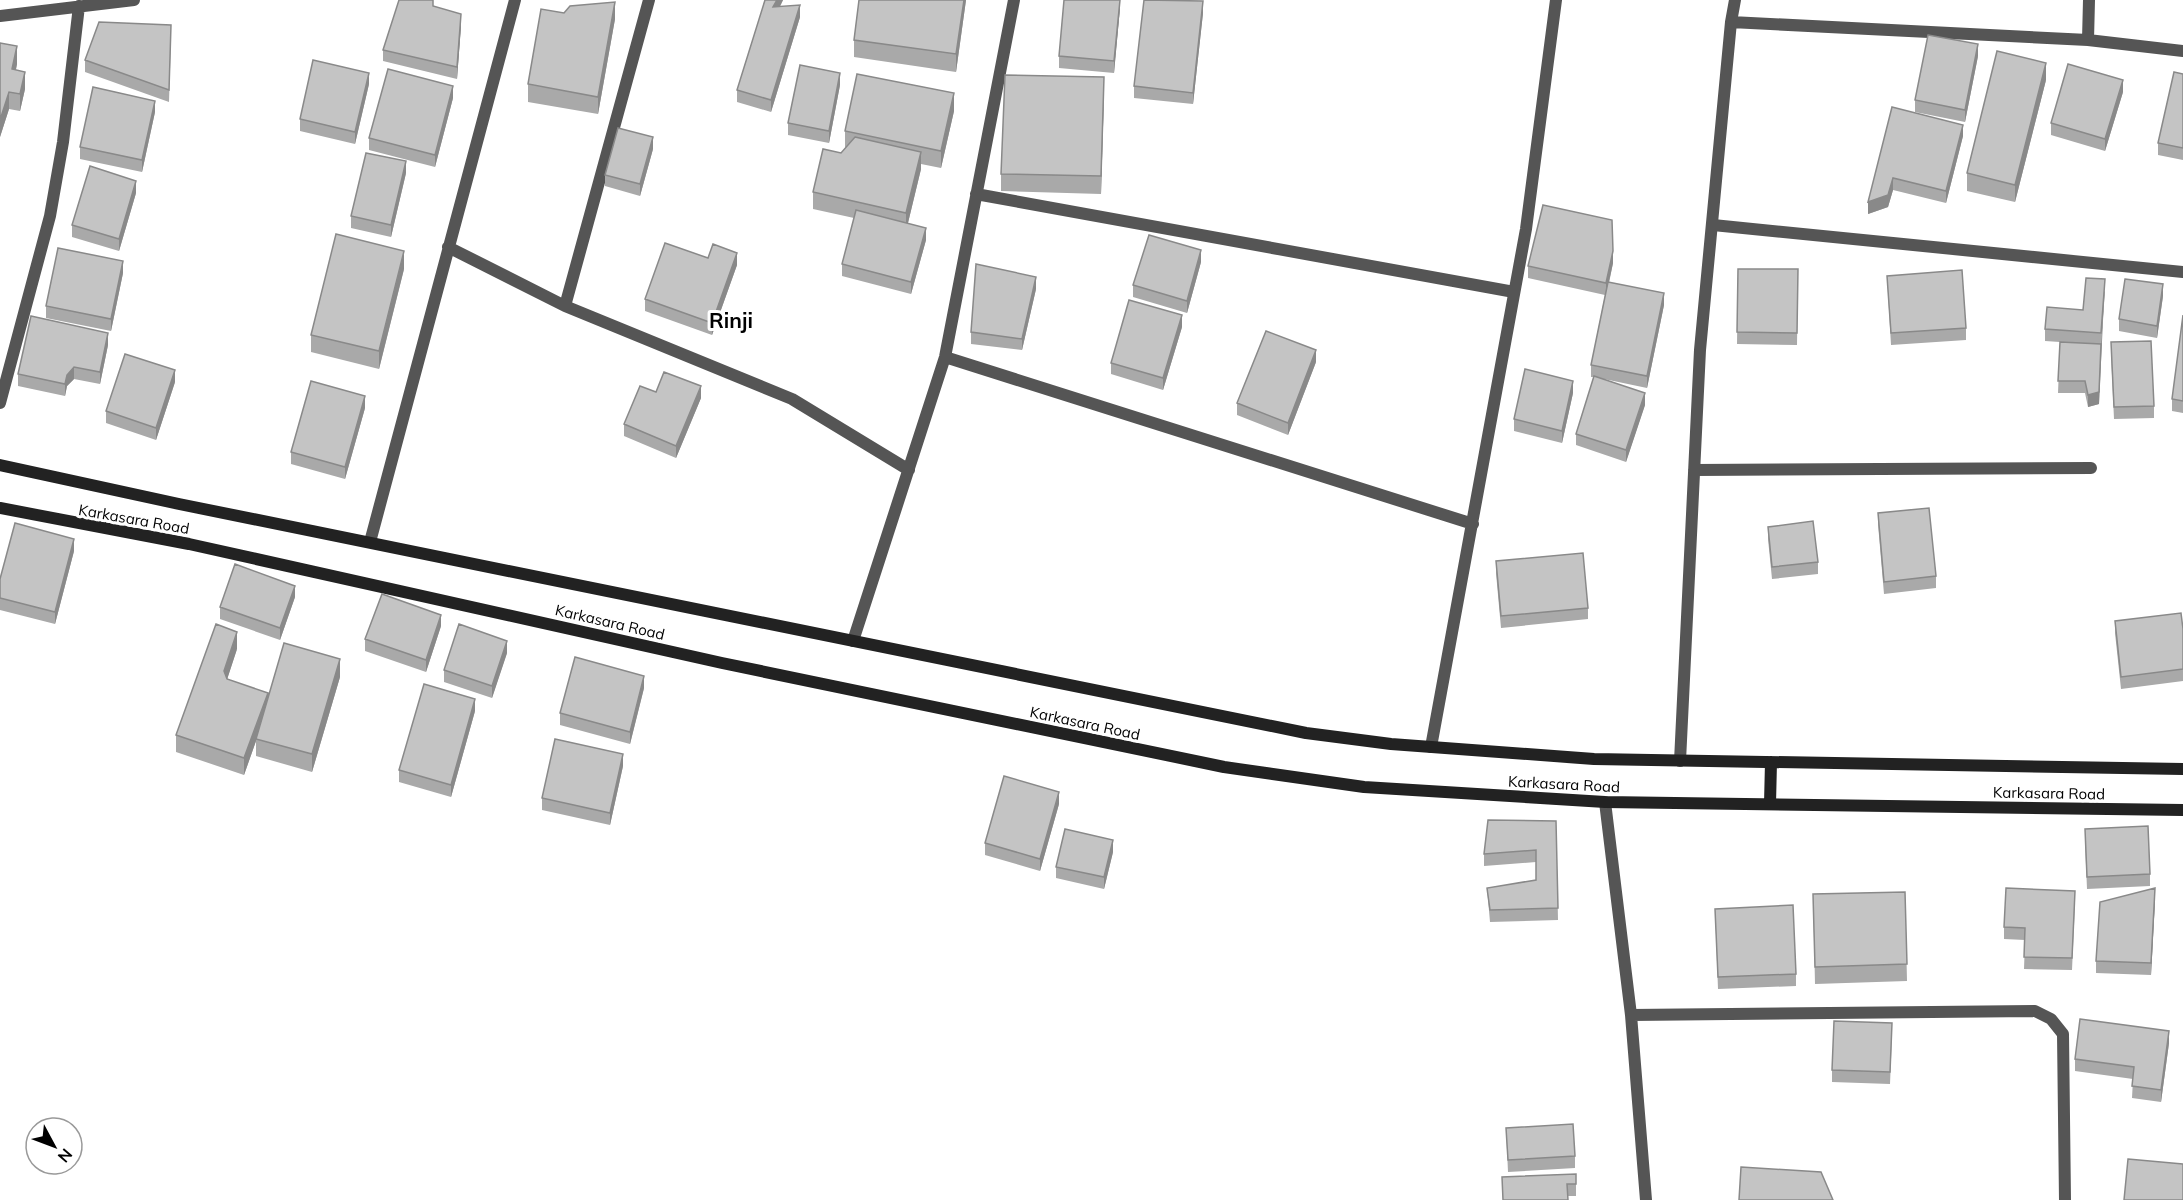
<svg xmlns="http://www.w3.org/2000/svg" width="2183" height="1200" viewBox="0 0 2183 1200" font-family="Mulish,sans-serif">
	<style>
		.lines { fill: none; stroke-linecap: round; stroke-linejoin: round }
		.minor { stroke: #555; stroke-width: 12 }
		.secondary { stroke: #222; stroke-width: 12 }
		.wall { fill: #a9a9a9 }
		.shaded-wall { fill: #898989 }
		.building { fill: #c4c4c4; stroke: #898989; stroke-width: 1.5 }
		.labels { text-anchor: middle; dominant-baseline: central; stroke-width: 6; stroke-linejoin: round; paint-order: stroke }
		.street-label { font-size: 15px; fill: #000; stroke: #fff }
		.district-label { font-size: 21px; font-weight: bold; fill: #000; stroke: #fff }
	</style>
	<rect width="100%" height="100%" fill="#fff"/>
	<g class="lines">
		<path class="minor" d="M0,16L134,0
			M1731,22L2088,40L2183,51
			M2088,40L2089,0
			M976,194L1514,292
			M1713,225L2183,272
			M448,247L565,306L792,399L909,470
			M565,306L649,0
			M945,357L1473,524
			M0,403L50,216L63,142L79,6
			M1694,470L2091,468
			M370,542L515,0
			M853,641L945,357L1014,0
			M1431,747L1526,229L1556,0
			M1680,761L1700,350L1731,22L1735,0
			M1605,802L1631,1015L1646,1200
			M1631,1015L2035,1011L2051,1019L2063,1034L2065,1200"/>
		<path class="secondary" d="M0,465L179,504L1306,733L1391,744L1594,759L2183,769
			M0,508L189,544L722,663L1224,767L1364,787L1605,802L2183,810
			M1770,804L1771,762"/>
	</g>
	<path class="wall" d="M765,0H783L780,7L800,17L771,112L737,102V90Z
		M859,0H966L956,72L854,57V40Z
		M433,6L461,26L457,79L383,61V50Z
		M1120,8L1114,73L1059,68V56Z
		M564,13L615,19L598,114L528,102V84Z
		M1203,13L1193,104L1134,98V86Z
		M171,37L169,102L85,72V60Z
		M0,43L17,64L16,70L25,89L20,111L9,109L0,137Z
		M1978,56L1965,122L1915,112V100Z
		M2183,74V160L2158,155V143Z
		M2046,80L2015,202L1967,191V173Z
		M369,84L355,144L300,131V119Z
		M840,85L829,143L788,135V123Z
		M2123,92L2105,151L2051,135V123Z
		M1104,94L1101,194L1001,191V174Z
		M453,98L435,167L369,150V138Z
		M1892,107L1963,136L1946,203L1893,190L1888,207L1868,214Z
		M954,111L941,168L921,164V169L908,223L926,240L911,294L842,276V264L854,218L813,209V192L845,148V131Z
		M155,112L142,172L80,159V147Z
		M653,149L640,196L605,186V175Z
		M406,173L391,237L351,228V216Z
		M136,193L119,251L72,237V225Z
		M708,258L737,265L712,335L645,311V299Z
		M1201,262L1187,313L1133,297V285Z
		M1613,263L1609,283L1664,305L1647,388L1604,379L1645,405L1626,462L1576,445V434L1594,377H1591V365L1605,295L1528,278V266Z
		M404,269L379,369L311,352V335Z
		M1738,269H1798L1797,345L1737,344Z
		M123,273L111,331L46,318V306Z
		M1887,276L1966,328V340L1891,345Z
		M1036,289L1022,350L971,344V332Z
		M2105,291L2101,345L2099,404L2088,407L2085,393H2058L2060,342L2045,341V329L2083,310Z
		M2163,296L2157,338L2119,331V319Z
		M2183,315V413L2172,411V399Z
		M1182,327L1163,390L1111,374V363Z
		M108,345L100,384L74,379L67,386L65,396L18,386V374Z
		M2111,354L2154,406V418L2114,419Z
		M1316,362L1288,435L1237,415V403Z
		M175,382L156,440L106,423V411Z
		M656,392L701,398L676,458L624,436V424Z
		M1573,393L1562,443L1514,431V419Z
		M365,408L345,479L291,464V452Z
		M1878,513L1936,576V588L1884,594L1878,524Z
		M1768,527L1818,562V574L1772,579L1768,539Z
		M74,551L55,624L0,610V579Z
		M1496,561L1588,608V619L1501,628L1496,573Z
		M295,597L280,640L220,619V607Z
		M2115,621L2183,629V681L2121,689L2115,633Z
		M441,626L426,672L365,651V639Z
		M237,649L227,679L268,699L340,677L312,772L256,756V741L244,775L176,752V735Z
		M507,653L492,698L444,682V670Z
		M644,688L630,744L560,725V713Z
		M475,711L451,797L399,782V770Z
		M623,766L610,825L542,810V798Z
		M1059,804L1040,871L985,855V843Z
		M1556,821L1558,920L1490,922L1487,888L1536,880V862L1484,866V854Z
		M2085,841L2150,874V886L2087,889Z
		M1113,852L1104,889L1056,878V867Z
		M1905,892L1907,981L1815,984L1813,894Z
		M2155,900L2151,975L2096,973V961Z
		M2075,903L2072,970L2024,969L2025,940L2004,939V927Z
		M1715,909L1796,974V986L1718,989Z
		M1892,1035L1890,1084L1832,1082V1070Z
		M2169,1043L2161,1102L2132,1098L2133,1079L2075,1071V1059Z
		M1506,1128L1575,1156V1168L1508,1172Z
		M1576,1174V1196H1568V1200H1503L1502,1177Z"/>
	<path class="shaded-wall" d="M777,0H783L773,19V7Z
		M964,0H966L956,72V54Z
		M1120,0V8L1114,73V61Z
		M1203,1V13L1193,104V93Z
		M615,2V19L598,114V97Z
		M800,5V17L771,112V100Z
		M461,14V26L457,79V67Z
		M1978,44V56L1965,122V110Z
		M17,46V64L12,86V69Z
		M2046,63V80L2015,202V185Z
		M25,72V89L20,111V94Z
		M369,73V84L355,144V132Z
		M840,73V85L829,143V131Z
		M1104,77V94L1101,194V176Z
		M2123,80V92L2105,151V139Z
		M453,86V98L435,167V155Z
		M9,92V109L0,137V120Z
		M954,93V111L941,168V151Z
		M155,101V112L142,172V160Z
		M1963,125V136L1946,203V191Z
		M653,137V149L640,196V184Z
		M921,152V169L906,231V213Z
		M406,161V173L391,237V225Z
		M1893,178V190L1888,207L1868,214V202Z
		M136,181V193L119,251V239Z
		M926,228V240L911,294V282Z
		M1201,250V262L1187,313V301Z
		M404,251V269L379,369V351Z
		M1613,251V263L1606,295V283Z
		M737,253V265L712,335V323Z
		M123,261V273L111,331V319Z
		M1036,277V289L1022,350V339Z
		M2105,279L2099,404L2088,407V395L2101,344Z
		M2163,284V296L2157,338V326Z
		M1664,293V305L1647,388V376Z
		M1182,315V327L1163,390V378Z
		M108,333V345L100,384V372Z
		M1316,350V362L1288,435V423Z
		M74,367V379L67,386L65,396V384L67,375Z
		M175,370V382L156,440V428Z
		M1573,381V393L1562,443V431Z
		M701,386V398L676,458V446Z
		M1645,393V405L1626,462V450Z
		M365,396V408L345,479V467Z
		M74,539V551L55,624V612Z
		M295,586V597L280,640V628Z
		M441,615V626L426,672V660Z
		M237,632V649L224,689V671Z
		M507,641V653L492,698V686Z
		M340,659V677L312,772V754Z
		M644,676V688L630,744V732Z
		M268,693V710L256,739V741L244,775V758Z
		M475,699V711L451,797V785Z
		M623,754V766L610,825V813Z
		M1059,792V804L1040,871V859Z
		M1113,840V852L1104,889V877Z
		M2155,888V900L2151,975V963Z
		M2169,1031V1043L2161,1102V1090Z"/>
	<path class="building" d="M399,0H433V6L461,14L457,67L383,50Z
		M765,0H777L773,7L800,5L771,100L737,90Z
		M859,0H964L956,54L854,40Z
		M1064,0H1120L1114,61L1059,56Z
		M1144,0L1203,1L1193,93L1134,86Z
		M615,2L598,97L528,84L541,9L564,13L570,6Z
		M99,22L171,25L169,90L85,60Z
		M1928,35L1978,44L1965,110L1915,100Z
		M0,43L17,46L12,69L25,72L20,94L9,92L0,120Z
		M1997,51L2046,63L2015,185L1967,173Z
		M313,60L369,73L355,132L300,119Z
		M2068,64L2123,80L2105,139L2051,123Z
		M800,65L840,73L829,131L788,123Z
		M388,69L453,86L435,155L369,138Z
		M2174,72L2183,74V148L2158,143Z
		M857,74L954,93L941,151L845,131Z
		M1005,75L1104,77L1101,176L1001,174Z
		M93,87L155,101L142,160L80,147Z
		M1892,107L1963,125L1946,191L1893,178L1888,195L1868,202Z
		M618,128L653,137L640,184L605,175Z
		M855,137L921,152L906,213L813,192L823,149L841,153Z
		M366,153L406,161L391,225L351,216Z
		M90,166L136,181L119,239L72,225Z
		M1543,205L1612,220L1613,251L1606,283L1528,266Z
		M856,210L926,228L911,282L842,264Z
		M336,234L404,251L379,351L311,335Z
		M1149,235L1201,250L1187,301L1133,285Z
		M665,243L708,258L713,244L737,253L712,323L645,299Z
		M58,248L123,261L111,319L46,306Z
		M976,264L1036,277L1022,339L971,332Z
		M1738,269H1798L1797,333L1737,332Z
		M1962,270L1966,328L1891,333L1887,276Z
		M2086,278L2105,279L2101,333L2045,329L2047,307L2083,310Z
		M2125,279L2163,284L2157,326L2119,319Z
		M1608,282L1664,293L1647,376L1591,365Z
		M1129,300L1182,315L1163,378L1111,363Z
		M2183,315V401L2172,399Z
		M31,316L108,333L100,372L74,367L67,375L65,384L18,374Z
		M1266,331L1316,350L1288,423L1237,403Z
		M2151,341L2154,406L2114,407L2111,342Z
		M2060,342L2101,344L2099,392L2088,395L2085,381H2058Z
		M125,354L175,370L156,428L106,411Z
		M1525,369L1573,381L1562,431L1514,419Z
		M664,372L701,386L676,446L624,424L640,386L656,392Z
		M1594,376L1645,393L1626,450L1576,434Z
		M311,381L365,396L345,467L291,452Z
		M1929,508L1936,576L1884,582L1878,513Z
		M1813,521L1818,562L1772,567L1768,527Z
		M15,523L74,539L55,612L0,598V579Z
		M1583,553L1588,608L1501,616L1496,561Z
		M235,564L295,586L280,628L220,607Z
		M382,594L441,615L426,660L365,639Z
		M2181,613L2183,629V669L2121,677L2115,621Z
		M216,624L237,632L224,671L227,679L268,693L244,758L176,735Z
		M459,624L507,641L492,686L444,670Z
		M284,643L340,659L312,754L256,739Z
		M575,657L644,676L630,732L560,713Z
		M424,684L475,699L451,785L399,770Z
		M555,739L623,754L610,813L542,798Z
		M1004,776L1059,792L1040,859L985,843Z
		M1488,820L1556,821L1558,908L1490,910L1487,888L1536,880V850L1484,854Z
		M2148,826L2150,874L2087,877L2085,829Z
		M1065,829L1113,840L1104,877L1056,867Z
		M2006,888L2075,891L2072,958L2024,957L2025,928L2004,927Z
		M2155,888L2151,963L2096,961L2100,902Z
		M1905,892L1907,964L1815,967L1813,894Z
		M1793,905L1796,974L1718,977L1715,909Z
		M2080,1019L2169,1031L2161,1090L2132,1086L2134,1067L2075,1059Z
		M1834,1021L1892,1023L1890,1072L1832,1070Z
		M1573,1124L1575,1156L1508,1160L1506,1128Z
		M2128,1159L2183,1164V1200H2124Z
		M1741,1167L1821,1172L1833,1200H1739Z
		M1576,1174V1184H1567L1568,1200H1503L1502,1177Z"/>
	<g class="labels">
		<g class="street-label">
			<text transform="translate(134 519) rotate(10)">Karkasara Road</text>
			<text transform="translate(610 622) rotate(13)">Karkasara Road</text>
			<text transform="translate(1085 723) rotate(12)">Karkasara Road</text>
			<text transform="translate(1564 784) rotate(3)">Karkasara Road</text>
			<text transform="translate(2049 793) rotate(1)">Karkasara Road</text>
		</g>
		<g class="district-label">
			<text x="731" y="320">Rinji</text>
		</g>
	</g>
	<g transform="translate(54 1146) rotate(131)"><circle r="28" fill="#ffffff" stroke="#999999" stroke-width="1.5"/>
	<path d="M0-4.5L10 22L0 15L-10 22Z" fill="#000000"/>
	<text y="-9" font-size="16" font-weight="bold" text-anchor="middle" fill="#000000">N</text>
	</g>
</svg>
